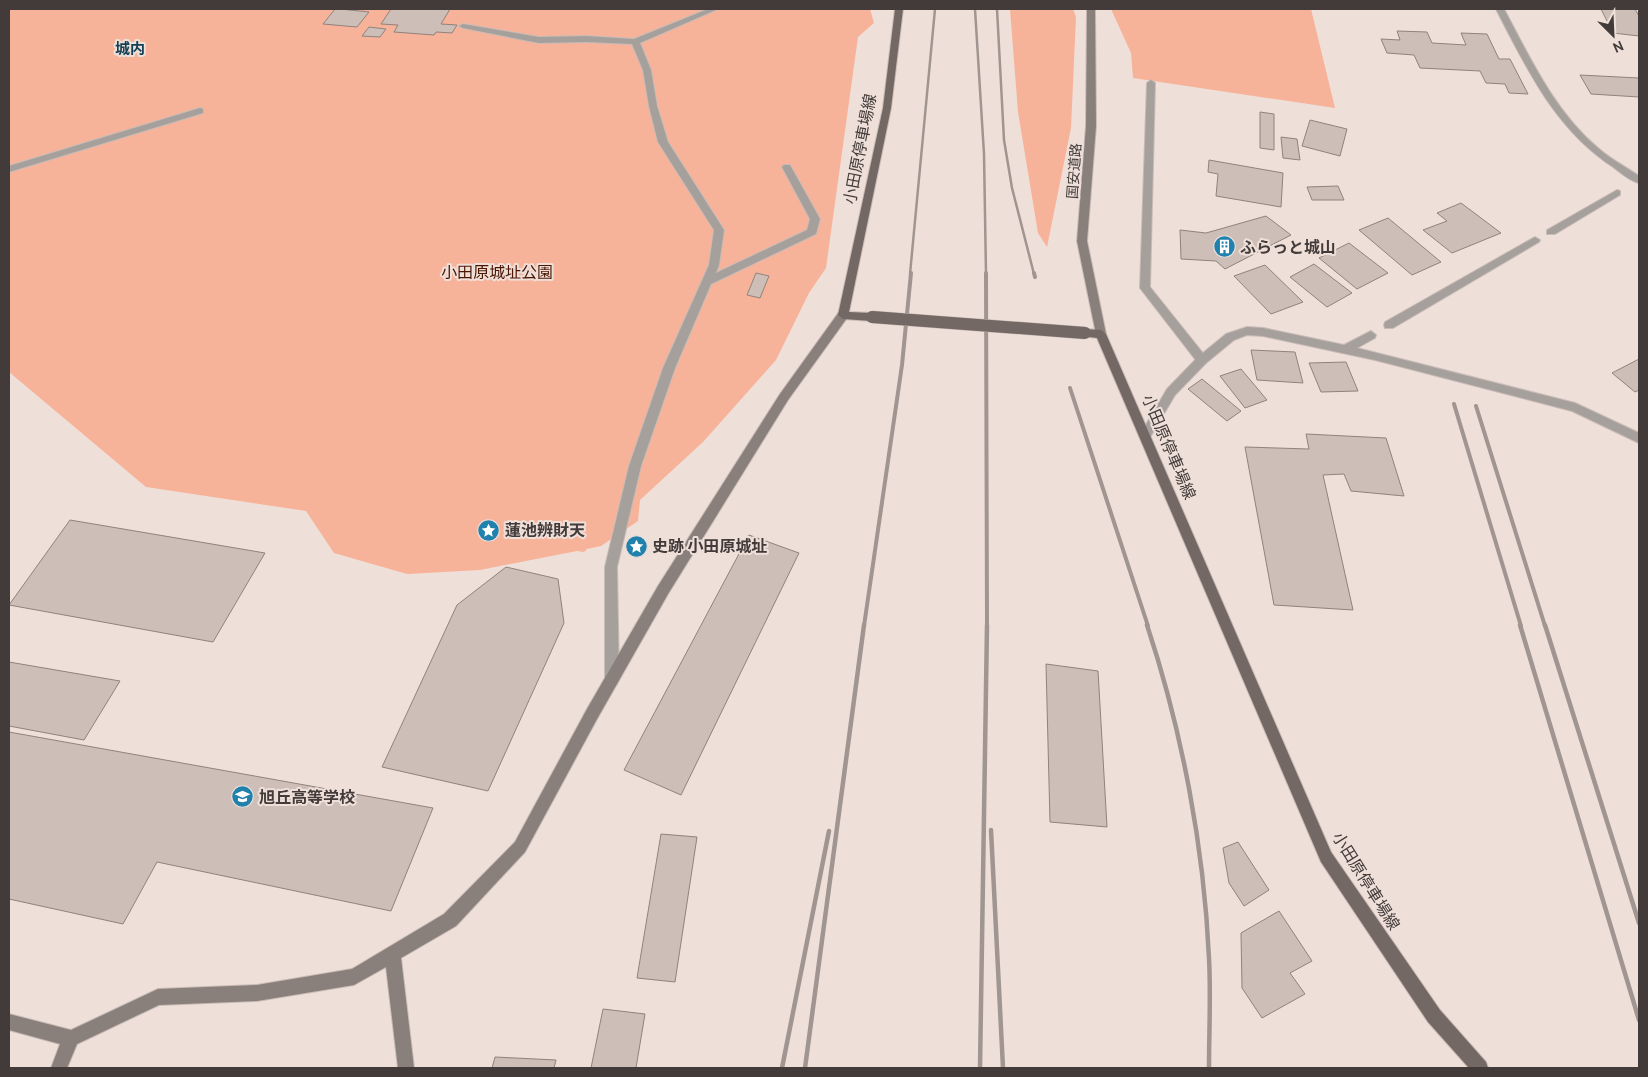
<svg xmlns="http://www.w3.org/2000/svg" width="1648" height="1077" viewBox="0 0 1648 1077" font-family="Cabin,'Noto Sans JP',sans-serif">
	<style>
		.green { fill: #f7b399 }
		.building { fill: #cdbeb8; stroke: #90827c }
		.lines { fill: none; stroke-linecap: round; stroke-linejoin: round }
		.lane-casing { stroke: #c9bbb6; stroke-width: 2 }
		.street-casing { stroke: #c9bbb6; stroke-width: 2 }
		.secondary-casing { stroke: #c9bbb6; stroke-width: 2 }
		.primary-casing { stroke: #c9bbb6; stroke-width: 2 }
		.lane { fill: #a6a09d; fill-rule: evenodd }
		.street { fill: #a6a09d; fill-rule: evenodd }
		.secondary { fill: #897f7b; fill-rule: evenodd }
		.primary { fill: #746864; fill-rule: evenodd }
		.rail-far2 { stroke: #a09590; stroke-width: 2.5 }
		.rail-far1 { stroke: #a09590; stroke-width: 4 }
		.rail { stroke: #a09590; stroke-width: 4.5 }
		.primary-bridge-casing { stroke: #c9bbb6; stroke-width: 13; stroke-linecap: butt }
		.primary-bridge { stroke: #746864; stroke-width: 12 }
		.labels { text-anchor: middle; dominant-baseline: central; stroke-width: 4; stroke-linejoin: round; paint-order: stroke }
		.far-street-label { font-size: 14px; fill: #423b39; stroke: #efdfd9 }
		.far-neighbourhood-label { font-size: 15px; font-weight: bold; fill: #144055; stroke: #efdfd9 }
		.street-label { font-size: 16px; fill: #423b39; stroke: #efdfd9 }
		.poi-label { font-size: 16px; font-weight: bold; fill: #423b39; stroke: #efdfd9; text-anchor: start }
		.park-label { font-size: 16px; fill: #4b1500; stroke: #efdfd9 }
	</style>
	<rect width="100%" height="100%" fill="#efdfd9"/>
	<path class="green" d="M9,9H870L874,23L858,37L826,268L809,293L776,360L703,442L640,500L638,521L601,546L587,549L584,552L577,551L480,570L407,574L334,553L306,511L146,487L9,372Z
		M1010,9H1073L1076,17L1071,128L1047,247L1038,233L1018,112Z
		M1111,9H1311L1335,108L1133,78L1131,53Z"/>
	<path class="building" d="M335,9H340L369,12L357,27L323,24Z
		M391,9H450L441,24L457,25L452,33L436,32L434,35L394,32L398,25L381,24Z
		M1601,9H1635L1639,16V36L1613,33Z
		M369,27L386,29L380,37L362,36Z
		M1397,31L1427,32L1432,43L1466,45L1461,33L1487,34L1499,59H1510L1528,94L1509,93L1505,84L1486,83L1480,71L1420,68L1414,55L1387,53L1381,39L1400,40Z
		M1580,75L1639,78V97L1591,94Z
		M1260,112L1274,114V150L1260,148Z
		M1310,120L1347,129L1340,156L1302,146Z
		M1281,137L1297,139L1300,160L1283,158Z
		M1209,160L1283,173L1281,207L1216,196L1218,174L1208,172Z
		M1338,186L1344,200H1312L1307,187Z
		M1461,203L1501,233L1452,253L1423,230L1447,221L1437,213Z
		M1266,216L1291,235L1225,269L1216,261L1181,259L1180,230L1206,233Z
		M1388,218L1441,262L1412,275L1359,230Z
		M1349,243L1388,273L1357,289L1319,258Z
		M1314,264L1352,293L1327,307L1290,277Z
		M1265,265L1303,302L1271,314L1234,276Z
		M756,273L769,276L760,298L747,295Z
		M1251,350L1295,352L1303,383L1257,380Z
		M1639,359V390L1635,392L1612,373Z
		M1346,362L1358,391L1321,392L1309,363Z
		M1241,369L1267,400L1245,408L1220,376Z
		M1202,379L1241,411L1227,421L1188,389Z
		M1306,434L1386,438L1404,496L1351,491L1344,474L1323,475L1353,610L1274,605L1245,447L1309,449Z
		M70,520L265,553L213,642L9,605Z
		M749,535L799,553L681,795L624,770Z
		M506,567L558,579L564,623L488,791L382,767L457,605Z
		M9,662L120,681L84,740L9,726Z
		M1046,664L1098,671L1107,827L1050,822Z
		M9,732L433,808L391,911L157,862L123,924L9,899Z
		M661,834L697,837L675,982L637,978Z
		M1238,842L1269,890L1244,906L1229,883L1223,848Z
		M1279,911L1312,961L1290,973L1305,994L1262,1018L1242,988L1241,933Z
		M603,1009L645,1014L636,1068H591Z
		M495,1057L556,1060L554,1068H492Z"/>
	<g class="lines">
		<defs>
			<path id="lane" d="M708,9H718L640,43L651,70L657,106L668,142L724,230L719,265L716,273L807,230L810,219L782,167L784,165H790L820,219L816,234L711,284L675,368L641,466L617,567L619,679L617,684L612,685L607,684L605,679V567L629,466L663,368L709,265L714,230L658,142L649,106L643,70L632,44L586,42L539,43L463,28L459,26L463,24L539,37L586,36L634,39Z
				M1151,80L1155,83L1150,287L1206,357L1208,360L1202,364L1198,363L1140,288L1147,83Z"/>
			<path id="street" d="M1496,9H1504C1530,58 1555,112 1598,148C1610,159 1626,167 1639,176V183C1630,181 1621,173 1613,167C1555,129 1527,69 1496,9Z
				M200,108L203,109V113L9,172V166Z
				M1617,190L1620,191V195L1555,234H1547V230Z
				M1535,237L1540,240L1539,242L1393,328H1385L1384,325L1385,322Z
				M1247,327L1263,328L1344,345L1371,331L1376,335L1375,338L1357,348L1575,403L1639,433V443L1572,411L1375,360L1263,336L1247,335L1234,340L1206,363L1175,395L1149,439H1141L1139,436L1141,433L1167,389L1198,357L1226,334Z"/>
			<path id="secondary" d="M1087,9H1095L1096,126L1087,241L1106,334L1101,338L1096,334L1077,241L1086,126Z
				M843,311L848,315L847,318L788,400L668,594L597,719L525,852L456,926L401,958L414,1068H398L386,967L354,985L257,1001L159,1005L77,1044L67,1068H51L60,1044L9,1030V1014L71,1030L158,989L257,985L352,969L444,914L515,842L587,709L658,586L780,394L839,312Z"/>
			<path id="primary" d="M895,9H903L891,108L849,312L872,313L877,317L872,321L843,319L838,315L883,108Z
				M1085,329L1101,330L1106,334L1331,852L1440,1010L1486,1062L1488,1068H1469L1428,1022L1321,862L1097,338L1081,336L1080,333Z"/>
		</defs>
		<use href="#lane" class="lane-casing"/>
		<use href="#street" class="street-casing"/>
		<use href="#secondary" class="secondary-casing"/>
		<use href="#primary" class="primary-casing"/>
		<use href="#lane" class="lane"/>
		<use href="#street" class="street"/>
		<use href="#secondary" class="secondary"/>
		<use href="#primary" class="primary"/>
		<path class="rail-far2" d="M975,9L984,154L986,274
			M997,9L1004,140L1012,188L1034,274
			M910,274L935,9"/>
		<path class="rail-far1" d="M986,273L987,626
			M1034,273L1035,277
			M1070,388L1148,626
			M1454,404L1521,626
			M1476,406L1545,626
			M864,626L902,365L911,273"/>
		<path class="rail" d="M1147,625C1182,731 1204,847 1209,958C1211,995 1209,1032 1209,1068
			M1520,625L1639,1020
			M1545,625L1639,923
			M991,830L1003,1068
			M782,1068L829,831
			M805,1068L864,625
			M980,1068L987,625"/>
		<defs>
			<path id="primary-bridge" d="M872,317L1085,333"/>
		</defs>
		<use href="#primary-bridge" class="primary-bridge-casing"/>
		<use href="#primary-bridge" class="primary-bridge"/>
	</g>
	<defs>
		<symbol id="building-disc" viewBox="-11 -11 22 22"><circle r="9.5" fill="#1f81ac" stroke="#efdfd9"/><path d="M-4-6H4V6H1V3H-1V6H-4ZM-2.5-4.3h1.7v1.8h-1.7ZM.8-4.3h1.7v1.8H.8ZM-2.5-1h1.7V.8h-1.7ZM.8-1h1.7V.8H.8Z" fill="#fff"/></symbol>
		<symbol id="sight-disc" viewBox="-11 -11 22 22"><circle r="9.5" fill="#1f81ac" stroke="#efdfd9"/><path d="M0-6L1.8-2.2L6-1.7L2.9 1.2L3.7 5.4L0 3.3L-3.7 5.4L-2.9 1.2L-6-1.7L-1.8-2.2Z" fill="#fff"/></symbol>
		<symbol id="school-disc" viewBox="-11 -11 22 22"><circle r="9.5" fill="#1f81ac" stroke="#efdfd9"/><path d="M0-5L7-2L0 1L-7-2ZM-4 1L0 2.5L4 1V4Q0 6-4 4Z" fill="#fff"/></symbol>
	</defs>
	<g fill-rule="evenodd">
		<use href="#building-disc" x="1212" y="234" width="25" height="25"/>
		<use href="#sight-disc" x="476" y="518" width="25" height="25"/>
		<use href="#sight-disc" x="624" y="534" width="25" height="25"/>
		<use href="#school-disc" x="230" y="784" width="25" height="25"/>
	</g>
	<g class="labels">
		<g class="far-street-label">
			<text transform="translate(1074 171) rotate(-86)">国安道路</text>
		</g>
		<g class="far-neighbourhood-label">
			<text x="130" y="49">城内</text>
		</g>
		<g class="street-label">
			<text transform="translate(860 149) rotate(-79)">小田原停車場線</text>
			<text transform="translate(1169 447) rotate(67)">小田原停車場線</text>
			<text transform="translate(1366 881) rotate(58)">小田原停車場線</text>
		</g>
		<g class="poi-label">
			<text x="1240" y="247">ふらっと城山</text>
			<text x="505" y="530">蓮池辨財天</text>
			<text x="652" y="546">史跡 小田原城址</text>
			<text x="259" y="797">旭丘高等学校</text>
		</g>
		<g class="park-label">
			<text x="497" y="272">小田原城址公園</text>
		</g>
	</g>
	<rect width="1648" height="1077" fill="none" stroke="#423b39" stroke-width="20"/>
	<g transform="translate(1613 35) rotate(156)" stroke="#efdfd9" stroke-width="4" paint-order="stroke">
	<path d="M0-4L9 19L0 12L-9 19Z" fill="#423b39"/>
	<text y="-8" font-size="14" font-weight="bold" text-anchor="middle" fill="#423b39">N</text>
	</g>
</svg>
